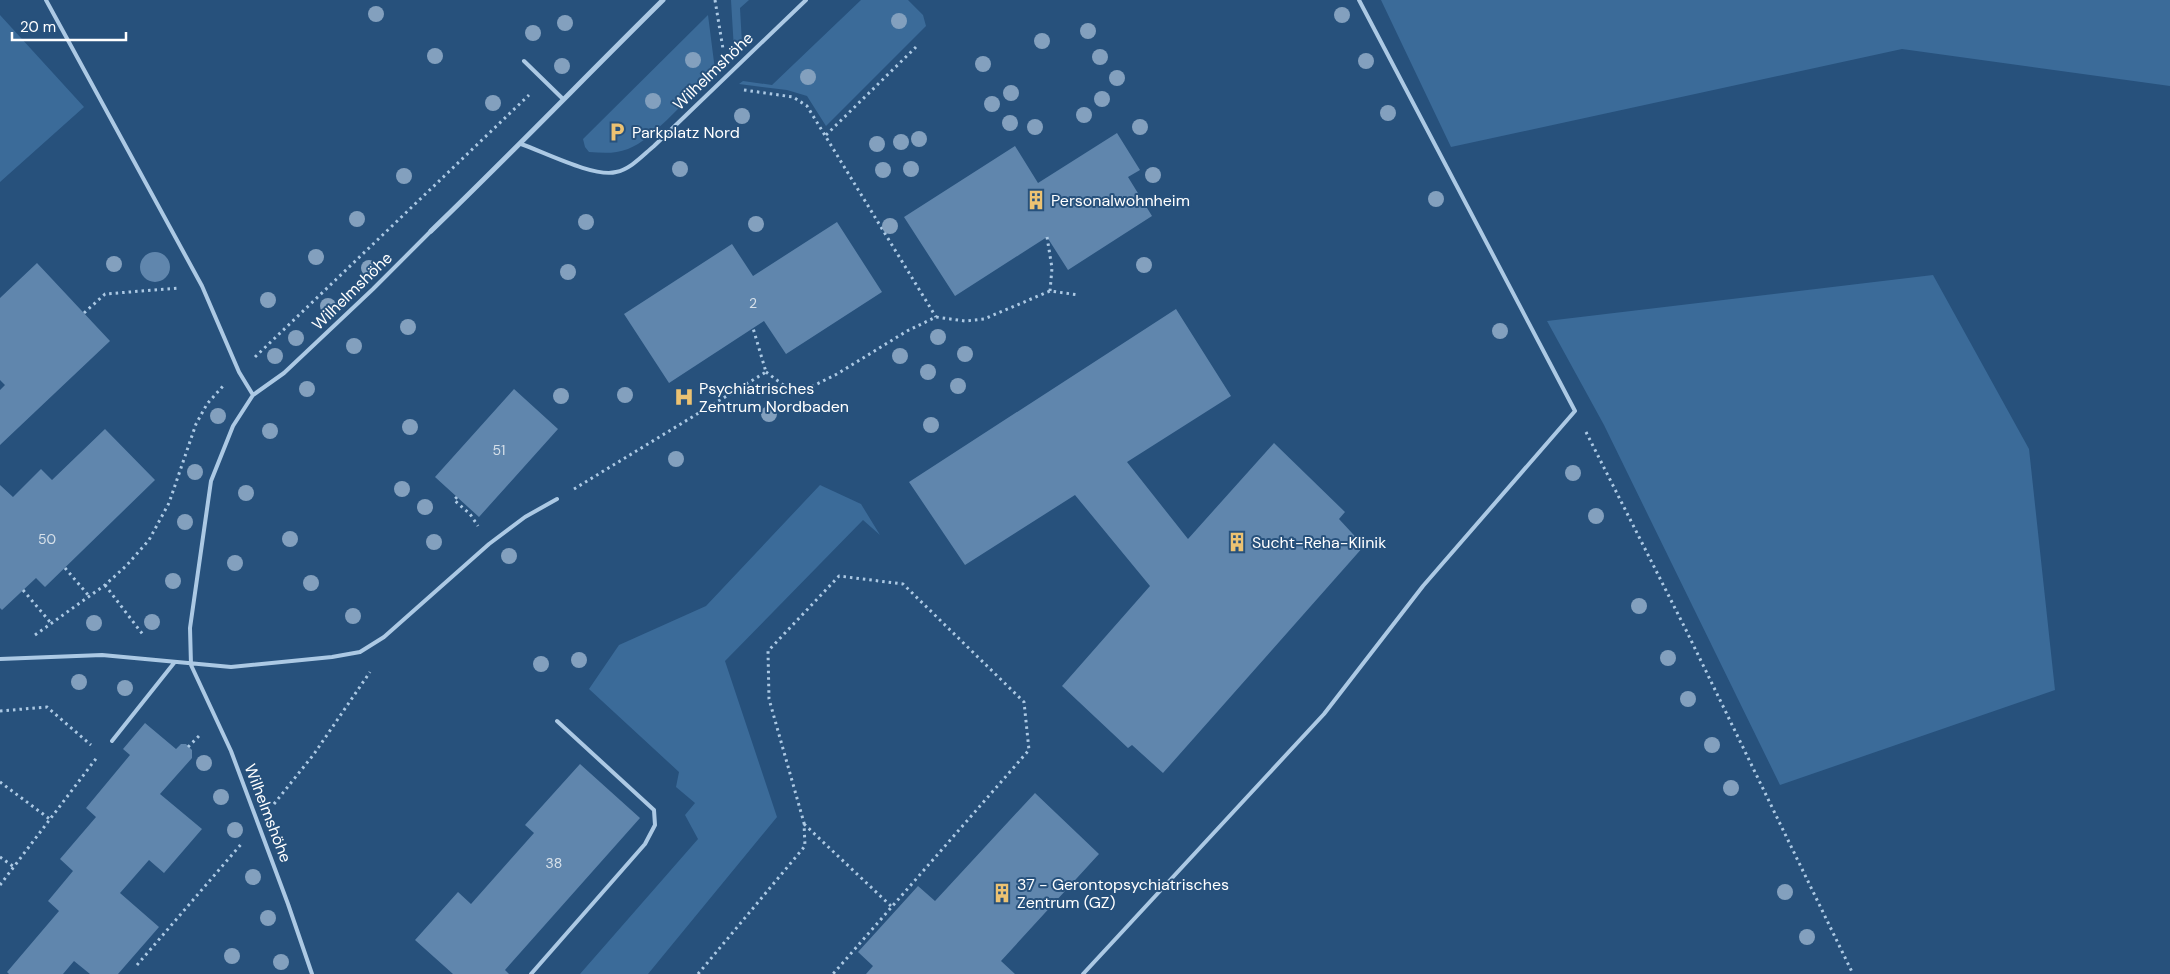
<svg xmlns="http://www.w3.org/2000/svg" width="2170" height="974" viewBox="0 0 2170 974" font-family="'DM Sans',sans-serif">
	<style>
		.green { fill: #3b6b99 }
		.building { fill: #6086ad }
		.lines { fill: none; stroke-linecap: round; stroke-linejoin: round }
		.path { stroke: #acc9e4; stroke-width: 3; stroke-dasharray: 2.5 4; stroke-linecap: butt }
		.lane { stroke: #acc9e4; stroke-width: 4 }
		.street { stroke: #acc9e4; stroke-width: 5 }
		.tree { fill: #83a0be }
		.labels { text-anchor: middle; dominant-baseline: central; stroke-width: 4; stroke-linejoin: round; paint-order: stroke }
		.number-label { font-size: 14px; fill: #d7e1ea }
		.street-label { font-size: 16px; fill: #fff; stroke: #27517c }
		.poi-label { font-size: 16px; fill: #fff; stroke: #27517c; text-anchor: start }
	</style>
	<rect width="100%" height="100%" fill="#27517c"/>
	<path class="green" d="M731,0H749L740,8L742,44L734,50Z
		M861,0H908L923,15L926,26L826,126L807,96L787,90L739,84L743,81L772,85Z
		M1381,0H2170V86L1902,49L1451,147Z
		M0,15L84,107L0,182Z
		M708,15L715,70C694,91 653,140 628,149C615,154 603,153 589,152L585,147L583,139Z
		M1933,275L2029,449L2055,690L1780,785L1604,425L1547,321Z
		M820,485L861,504L880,535L863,520L725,661L777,817L648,974H580L698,839L685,815L695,803L676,787L679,772L589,689L619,645L706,606Z"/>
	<path class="building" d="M1117,133L1140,170L1128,177L1152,216L1068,270L1047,237L955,296L904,217L1015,146L1038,183Z
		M837,222L882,292L786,354L764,321L669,383L624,314L732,244L753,276Z
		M140 267a15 15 0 1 1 30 0a15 15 0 1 1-30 0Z
		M37,263L110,341L0,445V390L5,385L0,380V298Z
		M1176,309L1231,396L1127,462L1188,539L1274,443L1345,512L1339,519L1364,546L1163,773L1132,745L1128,748L1062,686L1150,586L1075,495L965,565L909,482Z
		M514,389L558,429L479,517L435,477Z
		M105,429L155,480L45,587L36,578L2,610L0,608V485L13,497L41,469L52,480Z
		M145,723L176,749L181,744H186L192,750V758L160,794L202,829L164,873L149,860L120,893L159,927L118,974H90L74,961L63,974H9L7,972L59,911L48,901L73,871L60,859L96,817L86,808L130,755L123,749Z
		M580,764L640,818L505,970L509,974H453L415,940L458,892L471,904L534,833L525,825Z
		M1035,793L1099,854L1001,961L1015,974H866L873,966L858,952L918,886L935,901Z"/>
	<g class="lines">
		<path class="path" d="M715,0L723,49
			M744,90L793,97L807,106L936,317
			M826,135L916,47
			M1047,237L1052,268L1050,291
			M84,313L105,294L179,288
			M255,357L529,95
			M766,372L790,390L809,388L837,374L907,331L936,317L965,321L984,319L1050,291L1079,295
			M1586,432L1686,630L1853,974
			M574,489L766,372L753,328
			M457,497L454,500L470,514L478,526
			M65,568L89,596
			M105,585L144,636
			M23,590L50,622
			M35,635L105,585L126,566L149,540L169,503L196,424L207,404L223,386
			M0,711L47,707L91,745
			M188,747L200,735
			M0,782L51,820
			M274,804L314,754L370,672
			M804,824L892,907
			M0,857L14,867
			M0,885L98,756
			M137,965L243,842
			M698,974L805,846L804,823L769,699L768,651L839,576L903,584L1024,702L1029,750L833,974"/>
		<path class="lane" d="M46,0L202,286L239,372L253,395
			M524,61L563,99
			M521,144C544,152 595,178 616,172C631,169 643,155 654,146L806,0
			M0,659L102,655L231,667L332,657L360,652L384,637L489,544L525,517L557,499
			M112,741L174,663
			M312,974L288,904L231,751L191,665L190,628L211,481L233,426L253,395L284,373L373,289L431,231
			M531,974L645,844L655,825L654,810L557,721
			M1083,974L1324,714L1423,586L1575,411L1359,0"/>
		<path class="street" d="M431,231C510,155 585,77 663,0"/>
	</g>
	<g class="tree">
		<circle cx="376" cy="14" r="8"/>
		<circle cx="1342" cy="15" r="8"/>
		<circle cx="899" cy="21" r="8"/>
		<circle cx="565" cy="23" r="8"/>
		<circle cx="1088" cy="31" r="8"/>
		<circle cx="533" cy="33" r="8"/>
		<circle cx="1042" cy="41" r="8"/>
		<circle cx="435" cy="56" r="8"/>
		<circle cx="1100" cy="57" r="8"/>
		<circle cx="693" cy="60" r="8"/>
		<circle cx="1366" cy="61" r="8"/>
		<circle cx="983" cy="64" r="8"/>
		<circle cx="562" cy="66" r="8"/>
		<circle cx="808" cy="77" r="8"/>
		<circle cx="1117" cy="78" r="8"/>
		<circle cx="1011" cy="93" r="8"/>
		<circle cx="1102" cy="99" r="8"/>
		<circle cx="653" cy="101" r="8"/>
		<circle cx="493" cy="103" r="8"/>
		<circle cx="992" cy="104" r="8"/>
		<circle cx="1388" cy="113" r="8"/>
		<circle cx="1084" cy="115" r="8"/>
		<circle cx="742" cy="116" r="8"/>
		<circle cx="1010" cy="123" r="8"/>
		<circle cx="1035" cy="127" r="8"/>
		<circle cx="1140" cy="127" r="8"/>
		<circle cx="919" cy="139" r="8"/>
		<circle cx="901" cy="142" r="8"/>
		<circle cx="877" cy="144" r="8"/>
		<circle cx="680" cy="169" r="8"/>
		<circle cx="911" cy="169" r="8"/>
		<circle cx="883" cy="170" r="8"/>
		<circle cx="1153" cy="175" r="8"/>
		<circle cx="404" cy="176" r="8"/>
		<circle cx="1436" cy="199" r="8"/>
		<circle cx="357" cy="219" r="8"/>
		<circle cx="586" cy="222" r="8"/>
		<circle cx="756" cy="224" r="8"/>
		<circle cx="890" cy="226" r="8"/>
		<circle cx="316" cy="257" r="8"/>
		<circle cx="114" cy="264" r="8"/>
		<circle cx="1144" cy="265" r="8"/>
		<circle cx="369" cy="268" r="8"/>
		<circle cx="568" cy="272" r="8"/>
		<circle cx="268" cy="300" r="8"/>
		<circle cx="328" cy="306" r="8"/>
		<circle cx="408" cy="327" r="8"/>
		<circle cx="1500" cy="331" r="8"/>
		<circle cx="938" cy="337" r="8"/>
		<circle cx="296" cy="338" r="8"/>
		<circle cx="354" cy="346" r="8"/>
		<circle cx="965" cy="354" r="8"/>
		<circle cx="275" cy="356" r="8"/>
		<circle cx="900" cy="356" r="8"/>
		<circle cx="928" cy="372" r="8"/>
		<circle cx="958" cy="386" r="8"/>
		<circle cx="307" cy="389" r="8"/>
		<circle cx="625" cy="395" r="8"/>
		<circle cx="561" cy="396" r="8"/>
		<circle cx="769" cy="414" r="8"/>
		<circle cx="218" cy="416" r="8"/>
		<circle cx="931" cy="425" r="8"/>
		<circle cx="410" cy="427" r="8"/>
		<circle cx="270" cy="431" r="8"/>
		<circle cx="676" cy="459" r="8"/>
		<circle cx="195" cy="472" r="8"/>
		<circle cx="1573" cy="473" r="8"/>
		<circle cx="402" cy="489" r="8"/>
		<circle cx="246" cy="493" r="8"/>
		<circle cx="425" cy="507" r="8"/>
		<circle cx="1596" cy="516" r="8"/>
		<circle cx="185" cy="522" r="8"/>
		<circle cx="290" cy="539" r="8"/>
		<circle cx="434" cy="542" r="8"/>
		<circle cx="509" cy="556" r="8"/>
		<circle cx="235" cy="563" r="8"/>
		<circle cx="173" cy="581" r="8"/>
		<circle cx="311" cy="583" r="8"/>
		<circle cx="1639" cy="606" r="8"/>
		<circle cx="353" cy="616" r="8"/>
		<circle cx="152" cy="622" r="8"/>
		<circle cx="94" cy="623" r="8"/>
		<circle cx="1668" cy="658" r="8"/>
		<circle cx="579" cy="660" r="8"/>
		<circle cx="541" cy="664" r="8"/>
		<circle cx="79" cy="682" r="8"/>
		<circle cx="125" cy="688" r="8"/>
		<circle cx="1688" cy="699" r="8"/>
		<circle cx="1712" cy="745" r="8"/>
		<circle cx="204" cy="763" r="8"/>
		<circle cx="1731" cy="788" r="8"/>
		<circle cx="221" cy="797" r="8"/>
		<circle cx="235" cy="830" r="8"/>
		<circle cx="253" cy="877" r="8"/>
		<circle cx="1785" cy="892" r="8"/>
		<circle cx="268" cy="918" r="8"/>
		<circle cx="1807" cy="937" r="8"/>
		<circle cx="232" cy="956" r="8"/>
		<circle cx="281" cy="962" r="8"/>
	</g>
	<defs>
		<symbol id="parking-bare" viewBox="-9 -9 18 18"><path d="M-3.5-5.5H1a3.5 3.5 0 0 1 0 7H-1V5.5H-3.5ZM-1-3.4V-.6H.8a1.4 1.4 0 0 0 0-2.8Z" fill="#ecc272" stroke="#27517c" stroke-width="2.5" paint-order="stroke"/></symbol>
		<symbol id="building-bare" viewBox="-9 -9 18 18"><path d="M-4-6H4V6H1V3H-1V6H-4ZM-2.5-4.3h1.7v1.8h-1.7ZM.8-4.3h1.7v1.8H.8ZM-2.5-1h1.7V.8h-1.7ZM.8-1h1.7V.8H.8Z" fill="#ecc272" stroke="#27517c" stroke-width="2.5" paint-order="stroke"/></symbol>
		<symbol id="hospital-bare" viewBox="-9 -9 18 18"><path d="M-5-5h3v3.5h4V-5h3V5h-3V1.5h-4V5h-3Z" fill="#ecc272" stroke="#27517c" stroke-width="2.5" paint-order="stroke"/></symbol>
	</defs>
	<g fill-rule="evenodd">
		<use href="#parking-bare" x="603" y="118" width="28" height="28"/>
		<use href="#building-bare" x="1022" y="186" width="28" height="28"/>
		<use href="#hospital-bare" x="670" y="383" width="28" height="28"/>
		<use href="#building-bare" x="1223" y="528" width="28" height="28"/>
		<use href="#building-bare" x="988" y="879" width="28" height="28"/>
	</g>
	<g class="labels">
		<g class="number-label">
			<text x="753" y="303">2</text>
			<text x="499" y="450">51</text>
			<text x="47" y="539">50</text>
			<text x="554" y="863">38</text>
		</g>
		<g class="street-label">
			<text transform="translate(713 71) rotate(-44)">Wilhelmshöhe</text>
			<text transform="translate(352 291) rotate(-44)">Wilhelmshöhe</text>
			<text transform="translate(268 813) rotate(69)">Wilhelmshöhe</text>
		</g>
		<g class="poi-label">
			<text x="632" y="132">Parkplatz Nord</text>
			<text x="1051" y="200">Personalwohnheim</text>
			<text x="699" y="388">Psychiatrisches<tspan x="699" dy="18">Zentrum Nordbaden</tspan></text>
			<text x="1252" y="542">Sucht-Reha-Klinik</text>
			<text x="1017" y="884">37 - Gerontopsychiatrisches<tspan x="1017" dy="18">Zentrum (GZ)</tspan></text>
		</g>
	</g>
	<path d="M12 32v8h114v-8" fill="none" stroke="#ffffff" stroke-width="2.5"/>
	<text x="20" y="32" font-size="15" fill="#ffffff" stroke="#27517c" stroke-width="4" paint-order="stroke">20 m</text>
</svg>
